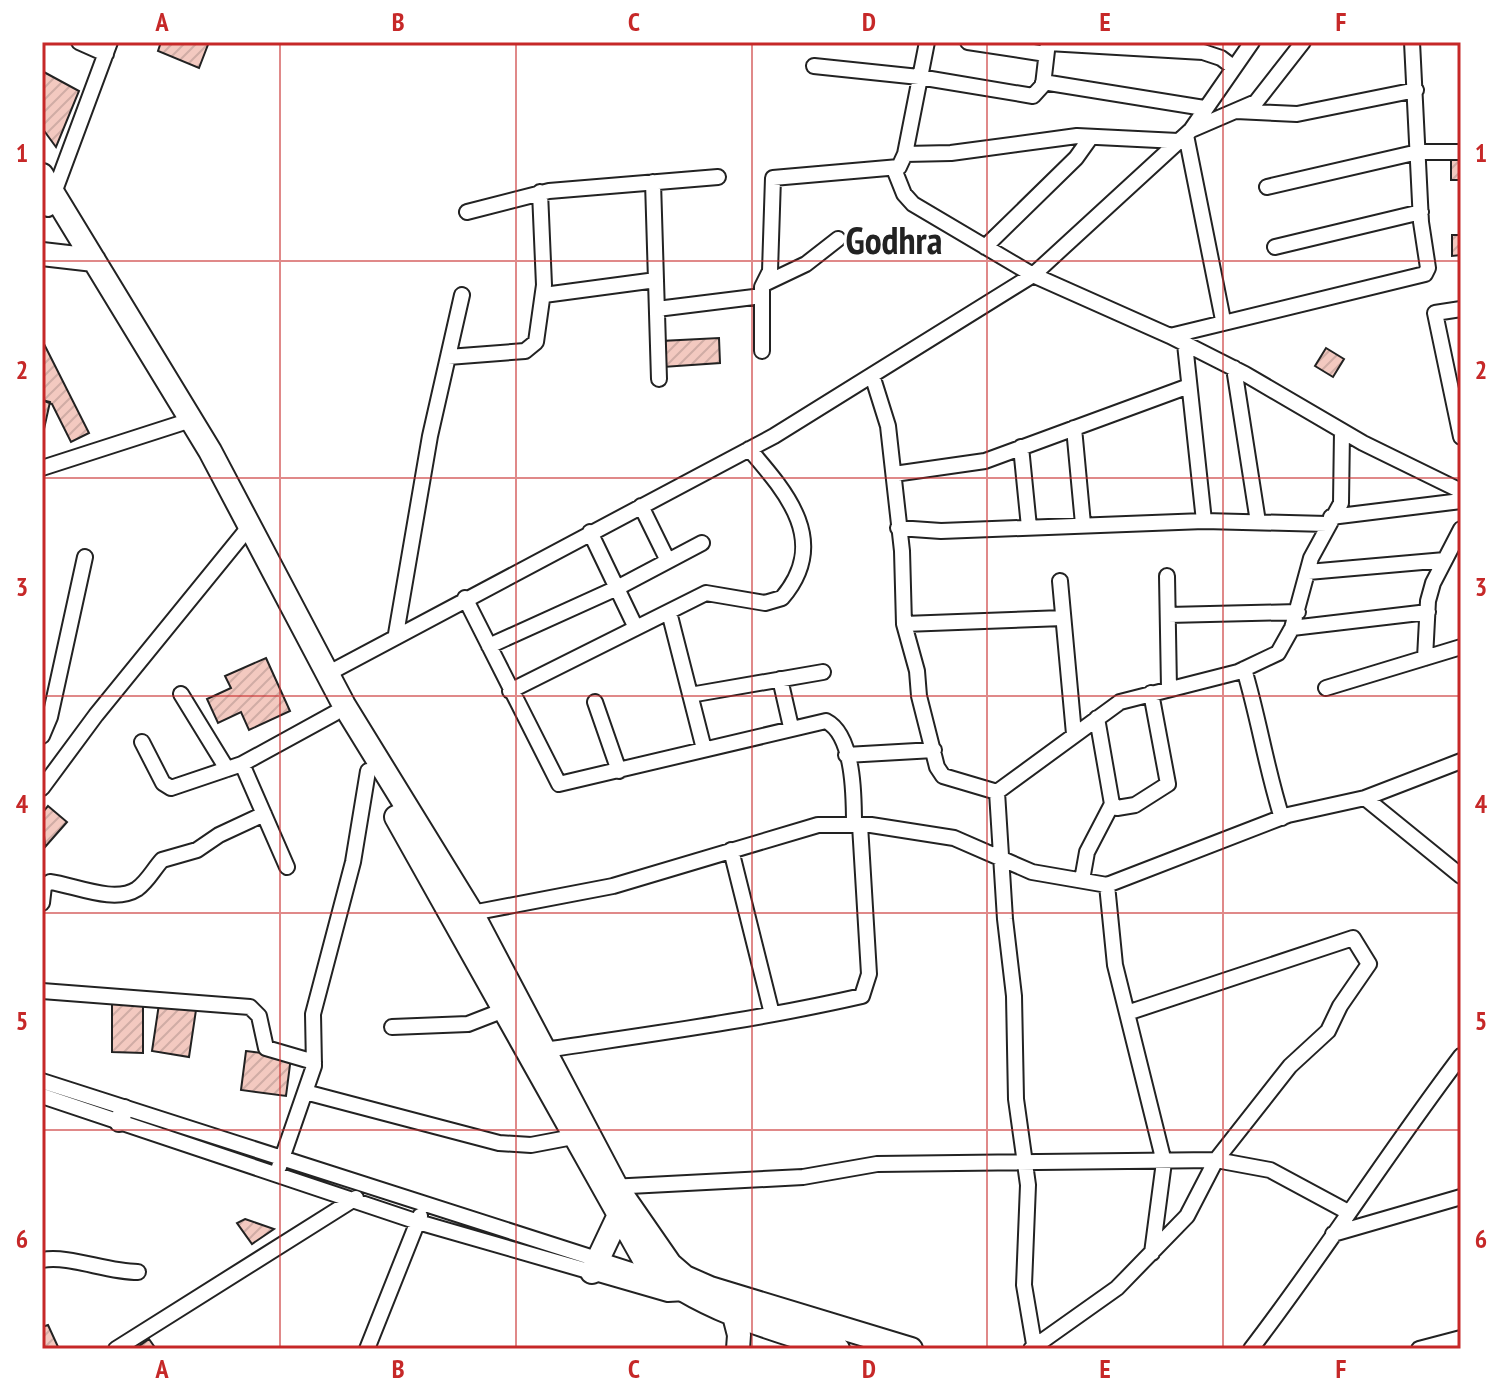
<svg xmlns="http://www.w3.org/2000/svg" width="1503" height="1391" viewBox="0 0 1503 1391" font-family="'PT Sans Narrow',sans-serif">
	<style>
		.building { fill: url(#building-hatch); stroke: #222; stroke-width: 2 }
		.lines { fill: none; stroke-linecap: round; stroke-linejoin: round }
		.minor-casing { stroke: #222; stroke-width: 18 }
		.tertiary-casing { stroke: #222; stroke-width: 22 }
		.primary-casing { stroke: #222; stroke-width: 26 }
		.minor { stroke: #fff; stroke-width: 14 }
		.tertiary { stroke: #fff; stroke-width: 18 }
		.primary { stroke: #fff; stroke-width: 22 }
		.grid { fill: none; stroke: #c62828; stroke-width: 2; stroke-opacity: 0.55 }
		.labels { text-anchor: middle; dominant-baseline: central; stroke-width: 6; stroke-linejoin: round; paint-order: stroke }
		.town-label { font-size: 38px; font-weight: bold; fill: #222; stroke: #fff }
		.neatline { fill: none; stroke: #c62828; stroke-width: 3 }
		.grid-label { font-size: 26px; text-anchor: middle; font-weight: bold; fill: #c62828 }
	</style>
	<defs>
		<pattern id="building-hatch" width="6" height="6" patternUnits="userSpaceOnUse" patternTransform="scale(2)"><rect width="6" height="6" fill="#f3c9c0"/><path d="M-1 1l2-2M0 6l6-6M5 7l2-2" fill="none" stroke="#d0aca5"/></pattern>
	</defs>
	<rect width="100%" height="100%" fill="#fff"/>
	<path class="building" d="M161,42H209L199,68L158,51Z
		M42,71L79,91L56,147L42,128Z
		M1451,157H1461V180H1451Z
		M1452,235H1461V255L1452,256Z
		M719,338L720,363L663,367L661,341Z
		M42,340L89,433L71,442L52,404L42,400Z
		M1326,348L1344,359L1333,377L1315,366Z
		M42,400L50,402L42,438Z
		M266,658L290,711L249,730L241,712L218,723L207,699L231,688L225,676Z
		M48,806L67,822L45,847L42,813Z
		M112,1004H143V1053L112,1052Z
		M159,1004L196,1010L189,1057L152,1051Z
		M246,1051L291,1057L286,1096L241,1090Z
		M245,1219L274,1229L252,1244L237,1223Z
		M48,1325L59,1349H42V1327Z
		M149,1339L156,1349H135Z"/>
	<g class="lines">
		<defs>
			<path id="minor" d="M79,42L106,54
				M968,42L1046,54
				M1048,43L1203,52L1221,58L1233,67
				M814,66L919,77L1033,96L1043,85L1048,42
				M1043,82L1204,108
				M1236,111L1297,114L1416,90
				M1191,130L1256,102L1303,42
				M1186,135L1223,320
				M905,154L951,153L1077,136L1178,141
				M894,169L904,194L913,204L1033,275L1170,336L1245,374L1363,443L1461,491
				M653,182L659,379
				M1267,187L1418,152H1461
				M48,209L110,42
				M467,212L549,191L718,177
				M985,247L1076,158L1091,137
				M1275,247L1421,212
				M764,284L806,264L838,239
				M544,295L656,280
				M657,309L762,296
				M1461,309L1435,313L1461,437
				M1170,336L1425,274L1428,268L1421,222L1412,42
				M1185,344L1204,521
				M762,351V287L770,271L773,178L899,167L905,154L927,42
				M448,357L525,351L536,342L544,285L540,192
				M1234,368L1258,522
				M872,375L888,426L902,551L904,624L917,671L919,696L937,767L943,776L997,792
				M1074,428L1083,524
				M1021,447L1029,527
				M42,468L191,420
				M894,474L985,461L1189,386
				M641,506L668,561
				M1331,517L1461,501
				M898,528L941,531L1204,521L1327,524
				M590,532L636,628
				M1308,572L1445,560
				M1167,576L1169,688
				M1060,581L1074,734
				M465,598L559,784L826,721C854,735 854,797 854,825
				M669,612L704,749
				M1168,615L1298,612
				M904,624L1063,618
				M1292,628L1428,612
				M396,634L430,436L462,295
				M489,646L617,588L702,543
				M1425,658L1428,601L1433,583L1461,529
				M1244,669C1259,719 1266,768 1282,818
				M327,674L774,436L1033,275L1191,130L1252,42
				M780,679L791,727
				M1326,688L1461,647
				M510,691L706,593L765,603L782,598C830,542 787,493 749,449
				M181,694L227,769
				M690,695L823,672
				M595,702L619,771
				M1097,718L1112,804L1117,808L1135,805L1168,784L1151,693
				M42,736L50,717L85,557
				M142,742L163,783L171,788L242,764L335,713
				M846,755L934,750
				M242,764L287,867
				M42,788L96,715L249,527
				M1365,798L1461,876
				M731,850L772,1014
				M1082,880L1087,852L1112,804
				M1107,885L1115,965L1164,1162L1152,1253
				M42,903L44,886L50,882C74,885 114,904 137,889C148,881 153,870 162,860L197,850L219,835L264,814
				M472,913L613,886L818,825H871L954,838L1032,872L1107,885L1288,815L1365,798L1461,761
				M42,991L250,1007L259,1016L266,1048L314,1062
				M392,1027L468,1024L504,1010
				M545,1050C651,1034 757,1020 862,996L869,974L860,825
				M42,1081L659,1279
				M305,1092L499,1143L531,1145L573,1137
				M42,1096L418,1222L668,1294L686,1293
				M279,1167L314,1066L313,1014L353,862L368,771
				M610,1187L803,1177L877,1164L1216,1160L1270,1170L1348,1212
				M1333,1234L1461,1197
				M42,1260C70,1255 106,1272 138,1272
				M1034,1344L1024,1285L1028,1185L1016,1099L1014,996L1005,919L997,792L1120,702L1238,672L1278,653L1292,628L1311,558L1341,503L1342,431
				M116,1349L356,1198
				M367,1349L420,1216
				M1031,1349L1117,1288L1187,1216L1216,1160L1290,1066L1328,1031L1340,1006L1369,964L1353,938L1127,1013
				M1251,1349C1324,1254 1388,1152 1461,1056
				M1419,1349L1461,1338"/>
			<path id="tertiary" d="M119,1122L124,1109"/>
			<path id="primary" d="M42,175L210,451L344,705L472,913L616,1186L670,1264L685,1277L710,1288L911,1349
				M42,254L94,260
				M396,817L646,1263C696,1308 774,1330 838,1349
				M592,1272L618,1217
				M731,1304L739,1335L738,1349"/>
		</defs>
		<use href="#minor" class="minor-casing"/>
		<use href="#tertiary" class="tertiary-casing"/>
		<use href="#primary" class="primary-casing"/>
		<use href="#minor" class="minor"/>
		<use href="#tertiary" class="tertiary"/>
		<use href="#primary" class="primary"/>
	</g>
	<path class="grid" d="M280,42V1349M516,42V1349M752,42V1349M987,42V1349M1223,42V1349M42,261H1461M42,478H1461M42,696H1461M42,913H1461M42,1130H1461"/>
	<g class="labels">
		<g class="town-label">
			<text x="894" y="239">Godhra</text>
		</g>
	</g>
	<rect width="1503" height="1391" fill="none" stroke="#ffffff" stroke-width="88"/>
	<rect x="44" y="44" width="1415" height="1303" class="neatline"/>
	<g class="grid-label">
		<text x="162" y="31">A</text>
		<text x="398" y="31">B</text>
		<text x="634" y="31">C</text>
		<text x="869" y="31">D</text>
		<text x="1105" y="31">E</text>
		<text x="1341" y="31">F</text>
		<text x="22" y="162">1</text>
		<text x="1481" y="162">1</text>
		<text x="22" y="379">2</text>
		<text x="1481" y="379">2</text>
		<text x="22" y="596">3</text>
		<text x="1481" y="596">3</text>
		<text x="22" y="813">4</text>
		<text x="1481" y="813">4</text>
		<text x="22" y="1030">5</text>
		<text x="1481" y="1030">5</text>
		<text x="22" y="1248">6</text>
		<text x="1481" y="1248">6</text>
		<text x="162" y="1378">A</text>
		<text x="398" y="1378">B</text>
		<text x="634" y="1378">C</text>
		<text x="869" y="1378">D</text>
		<text x="1105" y="1378">E</text>
		<text x="1341" y="1378">F</text>
	</g>
</svg>
